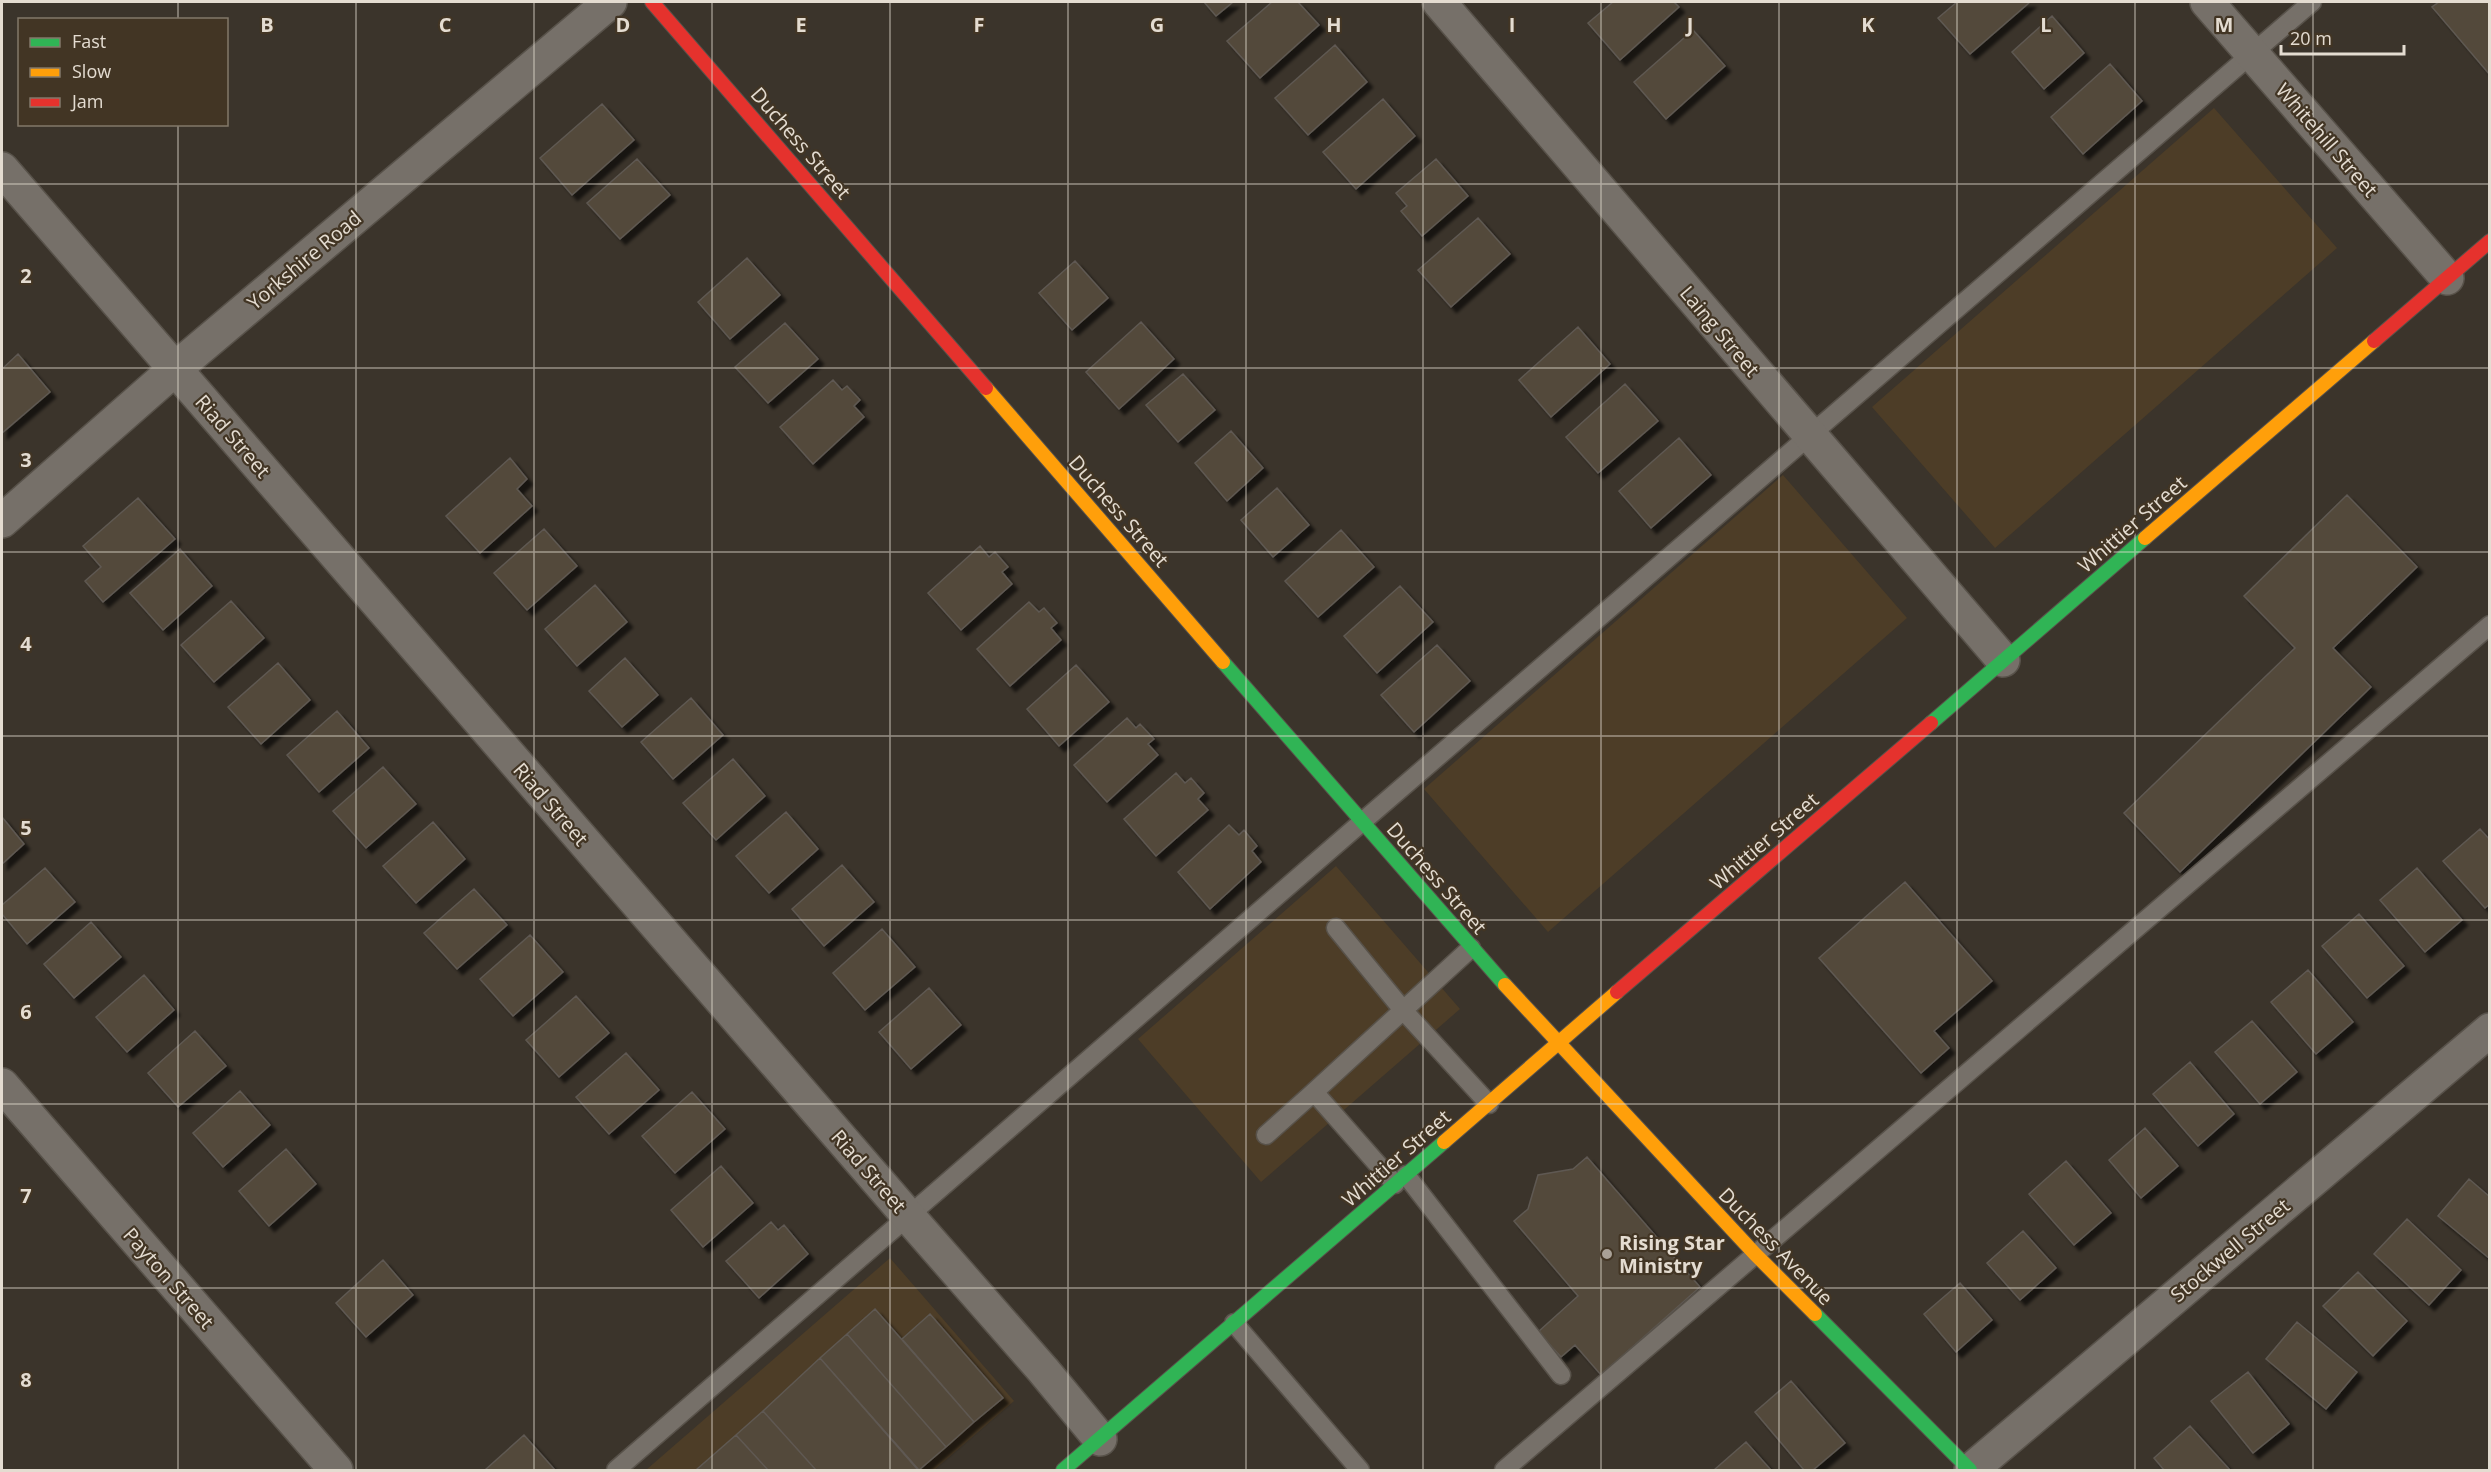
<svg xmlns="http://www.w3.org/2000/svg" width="2491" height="1472" viewBox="0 0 2491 1472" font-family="'Open Sans',sans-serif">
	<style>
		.built { fill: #4d3d27 }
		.building { fill: #53493b; stroke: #5f5952; stroke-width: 1.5; filter: url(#shadow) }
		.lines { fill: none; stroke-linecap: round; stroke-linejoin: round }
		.lane-casing { stroke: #58524a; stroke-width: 21 }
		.street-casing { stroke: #58524a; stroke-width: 36 }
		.fast-casing { stroke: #58524a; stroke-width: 16 }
		.slow-casing { stroke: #58524a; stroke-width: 16 }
		.jam-casing { stroke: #58524a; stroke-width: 16 }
		.lane { stroke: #767069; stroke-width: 18 }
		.street { stroke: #767069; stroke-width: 33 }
		.fast { stroke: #30b455; stroke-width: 14 }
		.slow { stroke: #ff9f0a; stroke-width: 14 }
		.jam { stroke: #e5322d; stroke-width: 14 }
		.grid { fill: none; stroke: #e4dcd1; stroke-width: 1.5; stroke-opacity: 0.55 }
		.poi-dot { fill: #a9a197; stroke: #423524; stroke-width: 2 }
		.labels { text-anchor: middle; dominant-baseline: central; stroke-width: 4.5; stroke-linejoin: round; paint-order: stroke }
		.street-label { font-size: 20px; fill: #e4dcd1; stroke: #423524 }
		.poi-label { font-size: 20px; font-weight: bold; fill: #e4dcd1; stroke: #423524; text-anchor: start }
		.grid-label { font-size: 20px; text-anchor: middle; font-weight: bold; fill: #e4dcd1; stroke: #423524; stroke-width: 4.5; stroke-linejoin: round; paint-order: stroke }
	</style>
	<defs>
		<filter id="shadow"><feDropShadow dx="5.5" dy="5.5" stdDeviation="1.5" flood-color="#0009"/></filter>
	</defs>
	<rect width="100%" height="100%" fill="#3b342b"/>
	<path class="built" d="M2214,108L2337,248L1995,548L1872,407Z
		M1783,475L1907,618L1548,932L1424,789Z
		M1336,866L1460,1009L1261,1182L1138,1039Z
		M890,1258L1014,1401L934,1470H646Z"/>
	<path class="building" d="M1204,2H1233L1216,16Z
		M1272,2H1298L1319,25L1260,78L1227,41Z
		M1613,2H1674L1679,7L1620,60L1588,23Z
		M1957,2H2030L1970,54L1938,18Z
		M2439,2H2490V75L2432,7Z
		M2052,16L2084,53L2044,89L2012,52Z
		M1693,30L1725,66L1666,119L1634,82Z
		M1335,45L1367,82L1308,135L1275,98Z
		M2110,64L2142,101L2083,154L2051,117Z
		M1383,99L1415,136L1356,189L1323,152Z
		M602,104L634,140L572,195L540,158Z
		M637,159L670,195L620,239L587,203Z
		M1436,159L1468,196L1422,236L1401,211L1407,206L1396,193Z
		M1478,218L1510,254L1451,307L1418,270Z
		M747,258L780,295L730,339L698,302Z
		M1075,261L1108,298L1072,330L1039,293Z
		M1141,322L1174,359L1119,409L1086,372Z
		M785,323L818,359L768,403L735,367Z
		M1578,327L1610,364L1551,417L1519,380Z
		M18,354L50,392L2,433V369Z
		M1183,374L1215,410L1178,442L1146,405Z
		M833,380L842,390L847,386L860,400L854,406L864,417L813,464L780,427Z
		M1625,384L1658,421L1598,473L1566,437Z
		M1231,431L1263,468L1227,501L1195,463Z
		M1679,438L1711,475L1651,528L1619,491Z
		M510,458L527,479L517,489L532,506L480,553L446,516Z
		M1277,488L1309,525L1273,557L1241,520Z
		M2347,495L2417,567L2333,648L2371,687L2180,872L2124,813L2295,648L2244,596Z
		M138,498L175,539L103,602L85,581L101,567L83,546Z
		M544,529L577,566L527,610L494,573Z
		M1341,530L1374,567L1318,617L1285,581Z
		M980,546L989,557L995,552L1008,567L1002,572L1012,584L961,630L928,593Z
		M180,549L212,586L163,630L130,593Z
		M595,585L627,622L577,666L545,629Z
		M1400,586L1433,622L1377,673L1344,636Z
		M231,601L264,638L214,682L181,645Z
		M1029,602L1039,612L1044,608L1057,623L1051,628L1061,640L1010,686L977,649Z
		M1437,645L1470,681L1414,732L1381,695Z
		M625,658L658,695L622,727L589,691Z
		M278,663L310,700L261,744L228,707Z
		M1076,665L1109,702L1059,746L1027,709Z
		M691,698L723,735L673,779L641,742Z
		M337,711L369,748L319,792L287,755Z
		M1127,718L1136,728L1140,724L1154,739L1148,744L1158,755L1107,802L1074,765Z
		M733,759L765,796L716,840L683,803Z
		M383,767L416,804L366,848L333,811Z
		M1176,773L1185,783L1191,778L1204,793L1198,799L1208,810L1156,856L1124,819Z
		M786,812L818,849L769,893L736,856Z
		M2,817L24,844L2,864Z
		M433,822L465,859L416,903L383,866Z
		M1229,825L1239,835L1244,830L1257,846L1252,851L1261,862L1210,909L1178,872Z
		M2480,829L2490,840V904L2485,908L2443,861Z
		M842,865L874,902L824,946L792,909Z
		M45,868L75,902L27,944L2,914V905Z
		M2417,868L2462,920L2425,952L2380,900Z
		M1905,882L1992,981L1934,1031L1949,1048L1921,1073L1819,958Z
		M474,889L507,925L457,969L424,933Z
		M2359,914L2404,966L2367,998L2322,946Z
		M91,922L121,957L74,998L44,964Z
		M882,929L915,967L865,1010L833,973Z
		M530,935L563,972L513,1016L480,979Z
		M2308,970L2353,1022L2316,1054L2271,1002Z
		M144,975L174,1010L127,1052L96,1017Z
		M929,988L961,1025L911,1069L879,1032Z
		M576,996L609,1033L559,1077L526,1040Z
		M2252,1021L2297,1072L2260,1104L2215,1052Z
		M195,1031L226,1066L178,1107L148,1073Z
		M626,1053L659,1090L609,1134L576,1097Z
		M2190,1062L2234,1114L2198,1146L2153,1094Z
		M240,1091L270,1125L223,1167L193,1133Z
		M692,1092L725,1129L675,1173L642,1136Z
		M2145,1128L2178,1166L2141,1198L2109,1160Z
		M286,1149L316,1184L269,1226L239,1191Z
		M1587,1157L1700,1287L1601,1375L1575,1345L1561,1357L1538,1332L1578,1296L1514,1221L1528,1209L1538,1175L1573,1169Z
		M2066,1161L2111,1213L2074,1245L2029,1194Z
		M721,1166L753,1203L703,1247L671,1210Z
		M2469,1179L2490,1197V1259L2438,1216Z
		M2407,1219L2461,1270L2429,1305L2374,1254Z
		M771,1222L778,1230L784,1225L808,1254L759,1298L726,1261Z
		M2023,1231L2056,1268L2020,1300L1987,1263Z
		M383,1260L413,1295L366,1337L336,1303Z
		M2358,1272L2407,1321L2373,1356L2323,1306Z
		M1960,1283L1992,1320L1956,1352L1924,1314Z
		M875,1309L974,1422L946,1447L847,1334Z
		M930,1314L1003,1398L974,1422L902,1339Z
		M2297,1322L2357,1372L2326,1409L2266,1359Z
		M847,1334L946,1447L919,1470L820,1358Z
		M820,1358L918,1470H816L763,1411Z
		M2248,1372L2289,1424L2253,1453L2211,1401Z
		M1791,1381L1845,1443L1813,1470H1804L1755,1412Z
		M763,1411L816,1470H768L736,1435Z
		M2190,1426L2230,1470H2164L2154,1458Z
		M524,1435L555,1470H485Z
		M736,1435L768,1470H696Z
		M1746,1442L1771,1470H1714Z"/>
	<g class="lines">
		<defs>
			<path id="lane" d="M1336,928L1403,1010L1489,1104
				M1266,1135L1314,1092
				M1406,1175L1561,1375
				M1395,1184L1314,1092L1471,948
				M1234,1323L1360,1470
				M616,1470L1362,822L2312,2
				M1504,1470L2490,625"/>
			<path id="street" d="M1439,2L2003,660
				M2207,2L2447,278
				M2,169L909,1217L1043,1370L1100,1439
				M2,521L175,369L610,2
				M2,1085L336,1470
				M1971,1470L2490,1030"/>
			<path id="fast" d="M1223,662L1505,985
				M1931,723L2145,538
				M1815,1314L1970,1470
				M1063,1470L1444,1142"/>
			<path id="slow" d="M986,388L1223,662
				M2145,538L2374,341
				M1505,985L1755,1254L1815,1314
				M1444,1142L1617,992"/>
			<path id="jam" d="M652,2L986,388
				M2374,341L2490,241
				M1617,992L1931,723"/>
		</defs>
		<use href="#lane" class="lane-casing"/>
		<use href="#street" class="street-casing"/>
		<use href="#fast" class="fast-casing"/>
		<use href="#slow" class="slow-casing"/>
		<use href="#jam" class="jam-casing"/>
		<use href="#lane" class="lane"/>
		<use href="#street" class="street"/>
		<use href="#fast" class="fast"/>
		<use href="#slow" class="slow"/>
		<use href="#jam" class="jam"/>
	</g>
	<path class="grid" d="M178,2V20M356,2V1470M534,2V1470M712,2V1470M890,2V1470M1068,2V1470M1246,2V1470M1423,2V1470M1601,2V1470M1779,2V1470M1957,2V1470M2135,2V1470M2313,2V1470M178,124V1470M2,184H2490M2,368H2490M2,552H2490M2,736H2490M2,920H2490M2,1104H2490M2,1288H2490"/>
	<circle class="poi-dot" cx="1607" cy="1254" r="6"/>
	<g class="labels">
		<g class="street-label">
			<text transform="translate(2327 140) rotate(49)">Whitehill Street</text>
			<text transform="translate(801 143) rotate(49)">Duchess Street</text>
			<text transform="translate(304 260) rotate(-40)">Yorkshire Road</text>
			<text transform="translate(1720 331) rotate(50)">Laing Street</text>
			<text transform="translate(233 436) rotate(49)">Riad Street</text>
			<text transform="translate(1119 511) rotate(49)">Duchess Street</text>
			<text transform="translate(2132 524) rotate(-41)">Whittier Street</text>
			<text transform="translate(551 804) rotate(49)">Riad Street</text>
			<text transform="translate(1764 841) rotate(-41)">Whittier Street</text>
			<text transform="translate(1437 878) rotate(49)">Duchess Street</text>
			<text transform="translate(1396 1158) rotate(-41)">Whittier Street</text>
			<text transform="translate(869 1171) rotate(49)">Riad Street</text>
			<text transform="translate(1776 1246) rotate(46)">Duchess Avenue</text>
			<text transform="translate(2230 1250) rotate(-40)">Stockwell Street</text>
			<text transform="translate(169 1278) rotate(49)">Payton Street</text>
		</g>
		<g class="poi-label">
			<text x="1619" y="1242">Rising Star<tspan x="1619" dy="23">Ministry</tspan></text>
		</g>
	</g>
	<g class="grid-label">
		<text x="267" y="32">B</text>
		<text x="445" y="32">C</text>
		<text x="623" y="32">D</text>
		<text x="801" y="32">E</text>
		<text x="979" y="32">F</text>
		<text x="1157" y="32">G</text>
		<text x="1334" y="32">H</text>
		<text x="1512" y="32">I</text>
		<text x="1690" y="32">J</text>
		<text x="1868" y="32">K</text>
		<text x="2046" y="32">L</text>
		<text x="2224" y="32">M</text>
		<text x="26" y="283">2</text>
		<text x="26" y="467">3</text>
		<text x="26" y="651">4</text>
		<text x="26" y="835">5</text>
		<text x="26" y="1019">6</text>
		<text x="26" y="1203">7</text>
		<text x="26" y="1387">8</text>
	</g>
	<rect width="2491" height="1472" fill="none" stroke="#e4dcd1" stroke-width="6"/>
	<rect x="18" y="18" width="210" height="108" fill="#423524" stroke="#837869" stroke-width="1.5"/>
	<rect x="30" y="38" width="30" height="9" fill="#30b455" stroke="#837869" stroke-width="1.5"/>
	<text x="72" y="48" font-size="18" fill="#e4dcd1">Fast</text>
	<rect x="30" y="68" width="30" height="9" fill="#ff9f0a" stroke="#837869" stroke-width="1.5"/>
	<text x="72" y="78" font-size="18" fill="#e4dcd1">Slow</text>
	<rect x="30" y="98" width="30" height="9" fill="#e5322d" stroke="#837869" stroke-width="1.5"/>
	<text x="72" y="108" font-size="18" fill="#e4dcd1">Jam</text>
	<path d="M2281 45v9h123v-9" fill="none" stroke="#e4dcd1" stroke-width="3"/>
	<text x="2290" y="45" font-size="18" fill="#e4dcd1" stroke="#423524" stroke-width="4.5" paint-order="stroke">20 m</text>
</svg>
